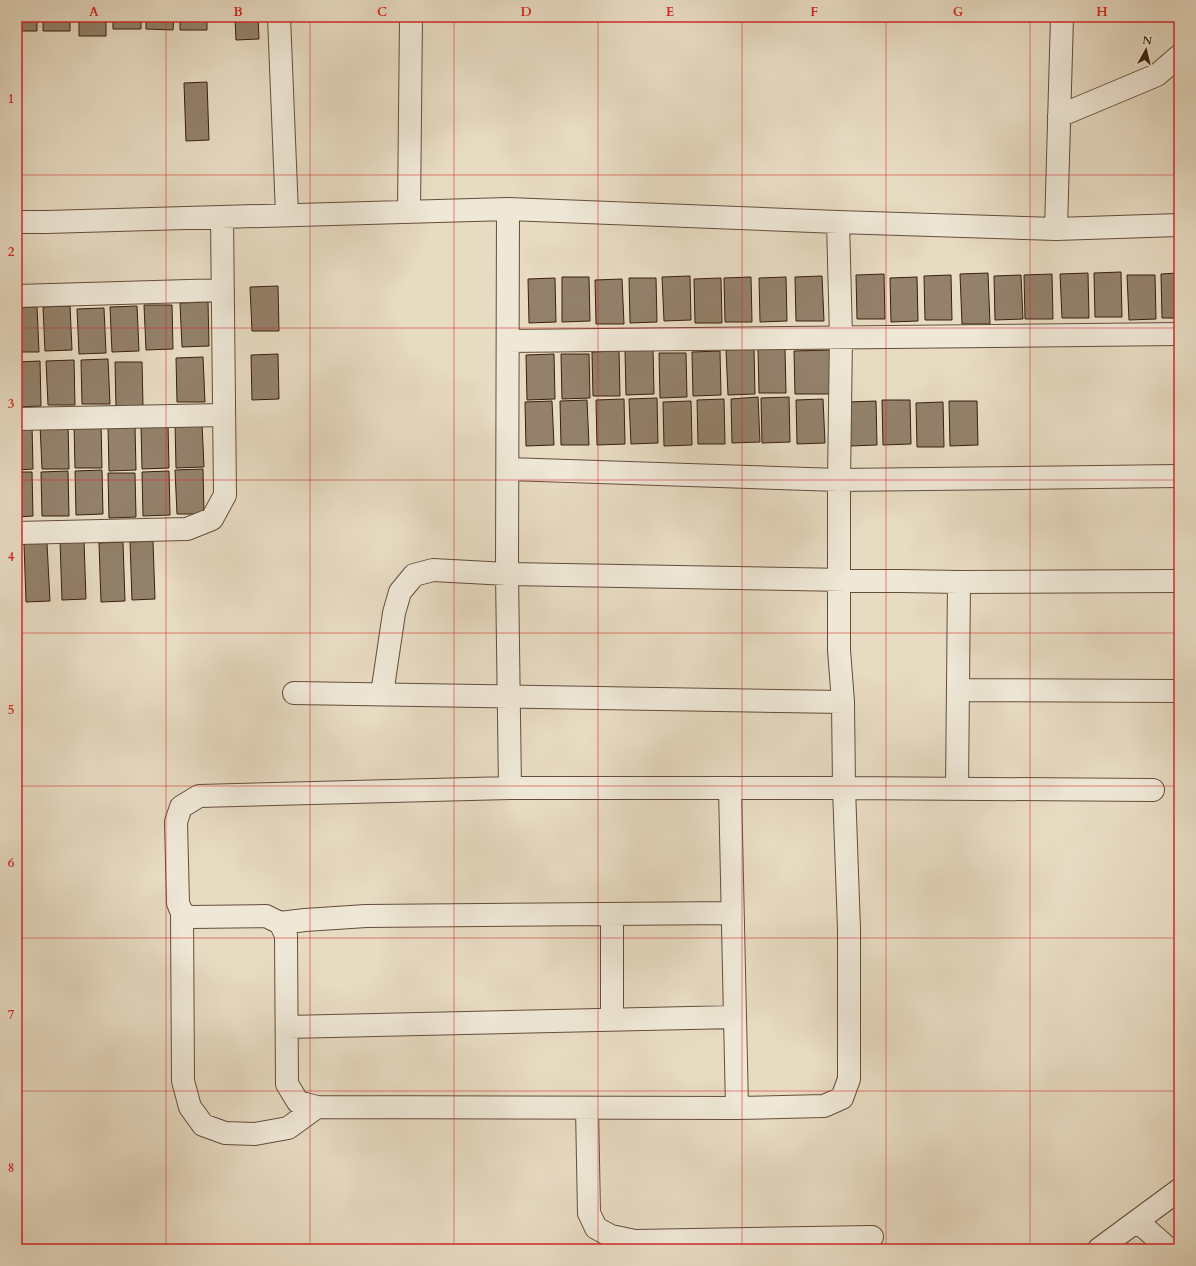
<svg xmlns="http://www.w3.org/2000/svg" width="1196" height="1266" viewBox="0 0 1196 1266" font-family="Cardo,serif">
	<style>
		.building { fill: #93816b; stroke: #391f0d }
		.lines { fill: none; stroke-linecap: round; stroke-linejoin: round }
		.minor-casing { stroke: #644e3a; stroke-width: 24 }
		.minor { stroke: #efe8d7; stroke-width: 22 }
		.grid { fill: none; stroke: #d62828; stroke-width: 1; stroke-opacity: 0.55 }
		.neatline { fill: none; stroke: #d62828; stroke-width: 1.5 }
		.grid-label { font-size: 13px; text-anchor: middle; font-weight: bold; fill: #d62828 }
	</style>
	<rect width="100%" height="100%" fill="#e7dbc2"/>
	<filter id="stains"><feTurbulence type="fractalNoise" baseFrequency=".005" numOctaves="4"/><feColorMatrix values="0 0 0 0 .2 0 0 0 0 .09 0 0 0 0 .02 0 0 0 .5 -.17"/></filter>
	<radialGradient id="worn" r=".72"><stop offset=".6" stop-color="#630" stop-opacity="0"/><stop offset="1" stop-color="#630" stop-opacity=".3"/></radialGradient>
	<path class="building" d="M17,17H37V31H17Z
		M43,17H70V31H43Z
		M79,17H106V36H79Z
		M113,17H141V29H113Z
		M146,17H174L173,30L146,29Z
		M180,17H207V30H180Z
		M235,17H258L259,39L236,40Z
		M207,82L209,140L186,141L184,83Z
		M1121,272L1122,317H1095L1094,273Z
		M988,273L990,324H962L960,274Z
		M1088,273L1089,318H1062L1060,274Z
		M1179,273V318H1162L1161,274Z
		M884,274L885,319H857L856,275Z
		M1052,274L1053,319H1025L1024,275Z
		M951,275L952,320H925L924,276Z
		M1021,275L1023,319L995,320L994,276Z
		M1127,275H1155L1156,319L1129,320Z
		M690,276L691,320L664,321L662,277Z
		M822,276L824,321H796L795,277Z
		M562,277H589L590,321L562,322Z
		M751,277L752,322H725L724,278Z
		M786,277L787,321L760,322L759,278Z
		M917,277L918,321L891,322L890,278Z
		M555,278L556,322L529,323L528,279Z
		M629,278H656L657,322L630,323Z
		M721,278L722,323H695L694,279Z
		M622,279L624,324H596L595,280Z
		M278,286L279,331H252L250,287Z
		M208,302L209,346L182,347L180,303Z
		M144,305H172L173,349L146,350Z
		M70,306L72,350L45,351L43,307Z
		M137,306L139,351L112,352L110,307Z
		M37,307L39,352H17V308Z
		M104,308L106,353L79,354L77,309Z
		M754,349L755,394L728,395L726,350Z
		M758,349H785L786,393H759Z
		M625,350H653L654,394L626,395Z
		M830,350V394H795L794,351Z
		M619,351L620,396H593L592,352Z
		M720,351L721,395L693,396L692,352Z
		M659,353H686L687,397L660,398Z
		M278,354L279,399L252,400L251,355Z
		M554,354L555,399L527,400L526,355Z
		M561,354H589L590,398L562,399Z
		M203,357L205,402H177L176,358Z
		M108,359L110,404H82L81,360Z
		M74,360L75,405H48L46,361Z
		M40,361L41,406L17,407V362Z
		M115,362H142L143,406L116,407Z
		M758,397L760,442L732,443L731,399Z
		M789,397L790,442L762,443L761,398Z
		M657,398L658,443L631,444L629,399Z
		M624,399L625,444L597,445L596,400Z
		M724,399L725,444H698L697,400Z
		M823,399L825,443L797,444L796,400Z
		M587,400L589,445H561L560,401Z
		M882,400H910L911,444L883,445Z
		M552,401L554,445L526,446L525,402Z
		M691,401L692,445L664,446L663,402Z
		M876,401L877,445L850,446L849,402Z
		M949,401H977L978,445L950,446Z
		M943,402L944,447H917L916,403Z
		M101,423L102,468H75L74,424Z
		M175,423H202L204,467L176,468Z
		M68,424L69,469H42L40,425Z
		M168,424L169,468L142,469L141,425Z
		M17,425H32L33,469L17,470Z
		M108,426H135L136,470L109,471Z
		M203,469L204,514H177L175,470Z
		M102,470L103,514L76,515L75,471Z
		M68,471L69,516H42L41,472Z
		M169,471L170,515L143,516L142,472Z
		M17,472H32L33,516L17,517Z
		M108,473H135L136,517L109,518Z
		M60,541H84L86,599L62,600Z
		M153,541L155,599L132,600L130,542Z
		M17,542H20L21,586H17Z
		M123,542L125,601L101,602L99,543Z
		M24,543H47L50,601L26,602Z"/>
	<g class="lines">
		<defs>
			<path id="minor" d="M279,17L287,214
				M1059,116L1157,75L1179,56
				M508,209L507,574L510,788H844L1153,790
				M409,211L411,17
				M17,222H46L508,209L838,222L1056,229L1179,225
				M1056,229L1062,17
				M17,296L223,290
				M508,341L1179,334
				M17,419L224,415
				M508,469L839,480L1179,476
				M17,533L187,529L212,519L225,495L222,217
				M958,690L1179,691
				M294,693L843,702
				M382,694L394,613L400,592L414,575L433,570L507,574L959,582L1179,581
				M510,788L199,796L181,807L176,822L178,903L182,913L190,917L266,916L280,923L286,935L287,1084L298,1102L317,1107L737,1108L824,1106L842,1098L849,1079V929L844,788L843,702L839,650V480L841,337L838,222
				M730,788L737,1108
				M957,789L959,582
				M182,913L183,1081L190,1107L203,1125L225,1133L255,1134L288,1128L317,1107
				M612,915V1019
				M280,923L305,920L366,916L732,913
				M287,1027L735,1017
				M587,1108L589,1213L596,1228L611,1236L635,1241L872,1237
				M1137,1221L1169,1249
				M1099,1249L1179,1190"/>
		</defs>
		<use href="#minor" class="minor-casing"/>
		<use href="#minor" class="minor"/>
	</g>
	<path class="grid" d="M166,17V1249M310,17V1249M454,17V1249M598,17V1249M742,17V1249M886,17V1249M1030,17V1249M17,175H1179M17,328H1179M17,480H1179M17,633H1179M17,786H1179M17,938H1179M17,1091H1179"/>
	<rect width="1196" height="1266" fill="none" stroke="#e7dbc2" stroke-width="44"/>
	<g transform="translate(1146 50) rotate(8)" stroke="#efe8d7" stroke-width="3" paint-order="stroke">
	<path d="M0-3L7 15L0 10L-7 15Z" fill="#391f0d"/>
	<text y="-6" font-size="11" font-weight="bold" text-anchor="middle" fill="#391f0d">N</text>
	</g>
	<rect x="22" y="22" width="1152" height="1222" class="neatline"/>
	<g class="grid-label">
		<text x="94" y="16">A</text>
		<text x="238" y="16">B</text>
		<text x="382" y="16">C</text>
		<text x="526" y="16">D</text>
		<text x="670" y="16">E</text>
		<text x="814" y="16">F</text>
		<text x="958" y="16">G</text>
		<text x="1102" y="16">H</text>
		<text x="11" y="103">1</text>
		<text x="11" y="256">2</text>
		<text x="11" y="408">3</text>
		<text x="11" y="561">4</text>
		<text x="11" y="714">5</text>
		<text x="11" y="867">6</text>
		<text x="11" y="1019">7</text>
		<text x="11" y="1172">8</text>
	</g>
	<rect width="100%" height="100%" filter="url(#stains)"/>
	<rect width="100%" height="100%" fill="url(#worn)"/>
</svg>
